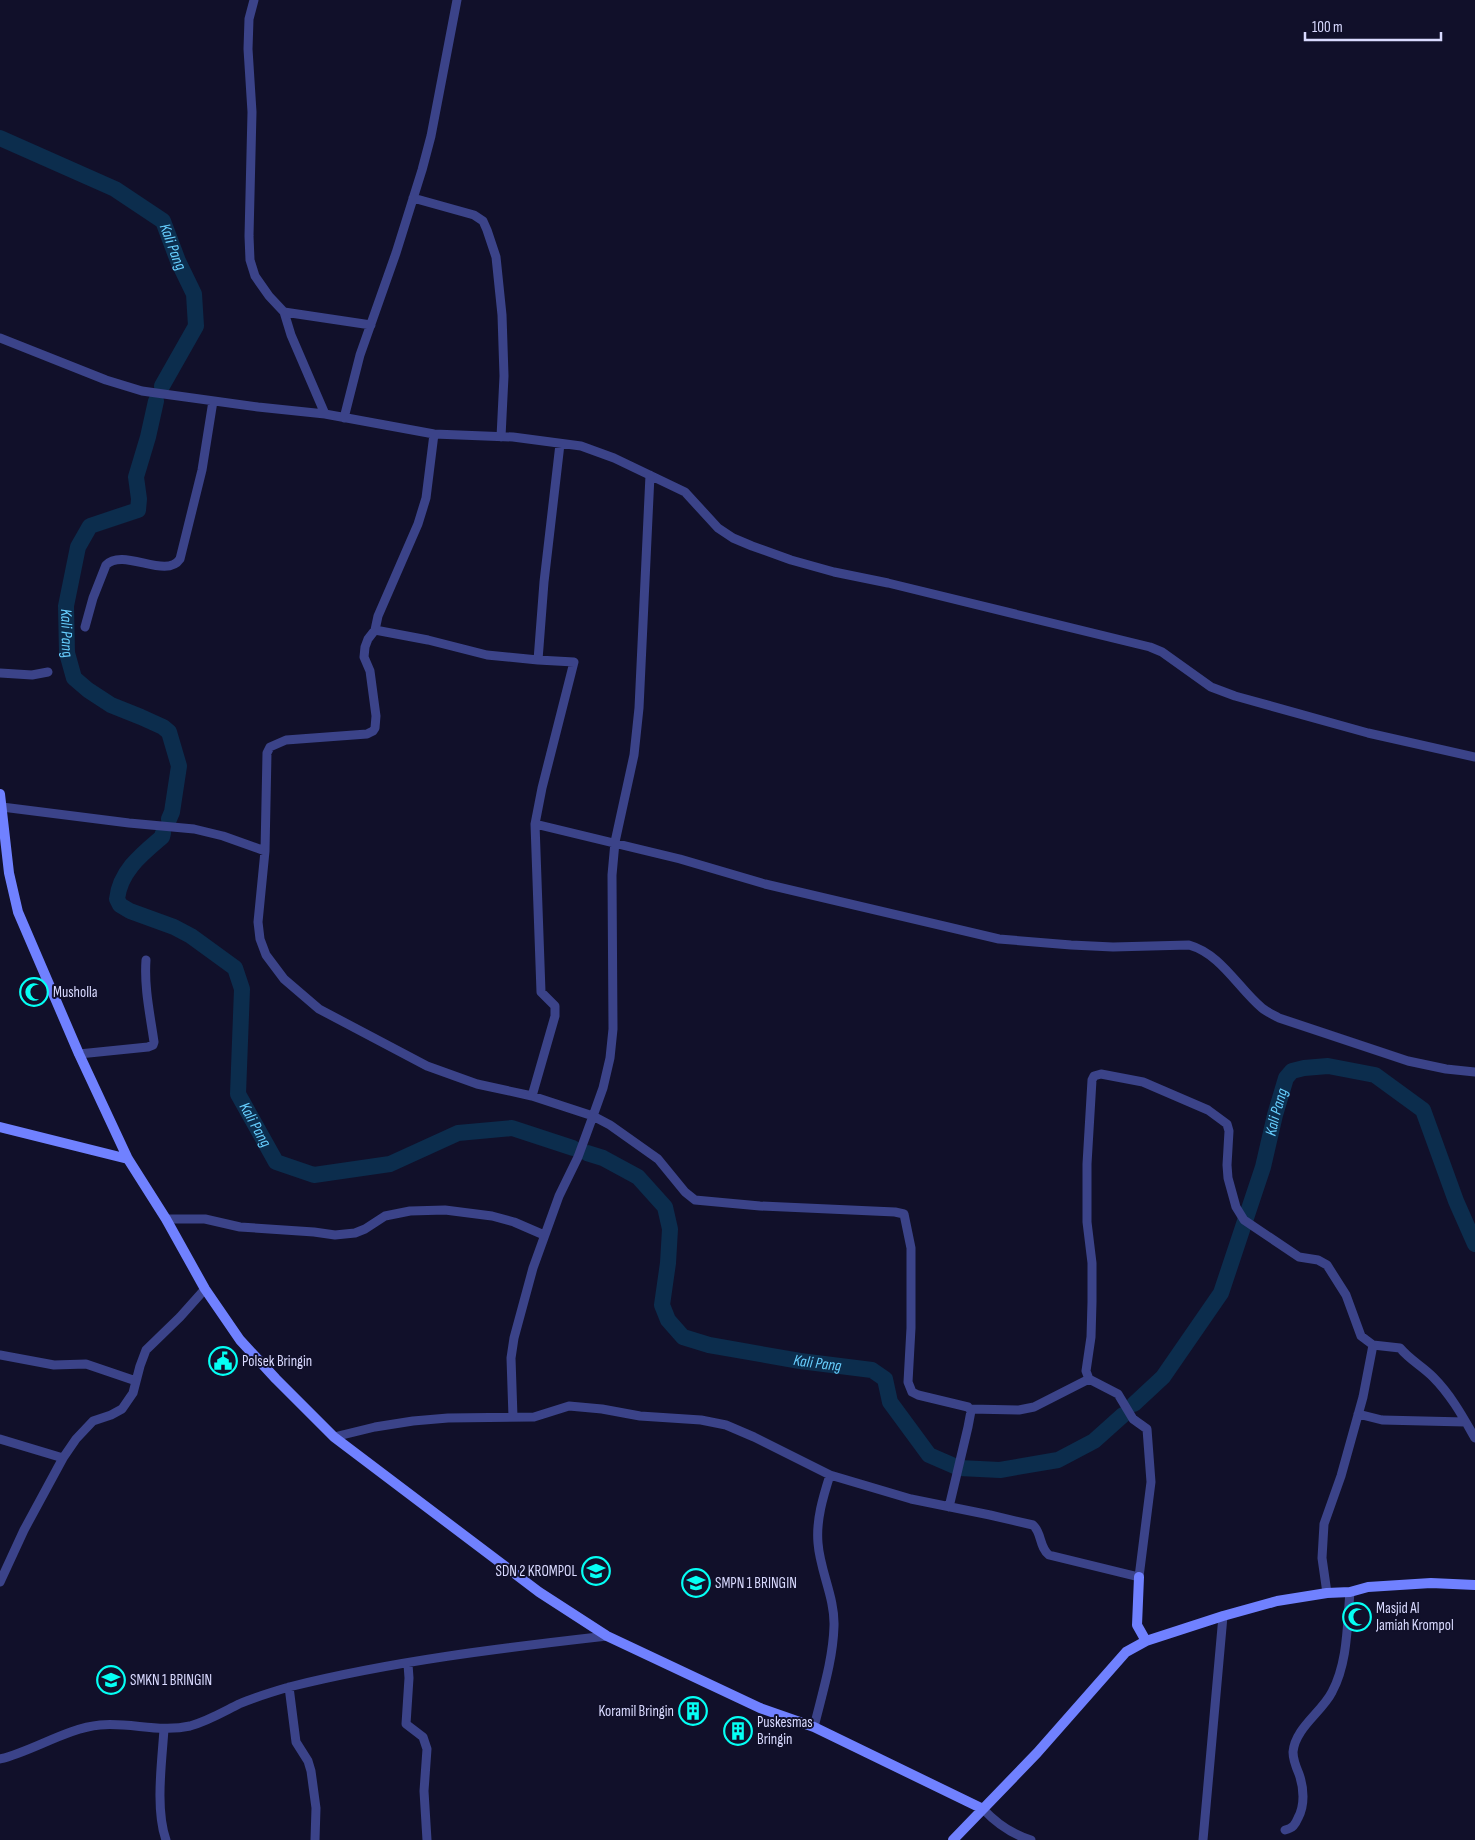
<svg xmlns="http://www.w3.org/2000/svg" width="1475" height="1840" viewBox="0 0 1475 1840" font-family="'Sofia Sans Condensed',sans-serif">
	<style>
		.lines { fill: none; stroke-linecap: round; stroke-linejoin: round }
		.river { stroke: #0c2d4d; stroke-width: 16 }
		.street { stroke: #3b4389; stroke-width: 9 }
		.secondary { stroke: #7081ff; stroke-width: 10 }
		.labels { text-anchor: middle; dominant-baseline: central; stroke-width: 4; stroke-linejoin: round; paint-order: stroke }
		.poi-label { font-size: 15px; fill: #d9daff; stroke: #11102a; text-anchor: start }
		.water-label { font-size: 16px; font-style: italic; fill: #67cfff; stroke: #11102a }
	</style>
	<rect width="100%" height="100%" fill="#11102a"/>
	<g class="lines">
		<g class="river">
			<path id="s1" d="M0,138L115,189L163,221L178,261L194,294L196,326L162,386"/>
			<path id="s2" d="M156,401L148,437L136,477L139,499L138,510L90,526L78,547L66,606L67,653L74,678L88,690L111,705L141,717L163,727L169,732L179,766L172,812L169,819"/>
			<path id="s3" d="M163,833L162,837C142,854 120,871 117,899L120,905L130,911L174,927L191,936L235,968L242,989L238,1094L276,1162L314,1175L390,1164L458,1133L512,1128L573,1148"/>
			<path id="s4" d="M587,1153L603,1158L638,1177L665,1207L670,1229L668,1263L662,1305L668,1320L683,1337L709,1345L800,1361L872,1370L885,1379L890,1402L929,1455L959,1468L1000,1470L1058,1460L1094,1441L1123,1415"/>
			<path id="s5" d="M1134,1404L1163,1377L1221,1293L1263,1167L1275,1115L1286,1078L1292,1071L1304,1068L1328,1066L1375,1075L1423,1110L1456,1201L1475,1244"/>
		</g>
		<path class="street" d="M254,0L249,19L248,49L252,112L249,236L250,260L255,276L269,296L284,312L291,335L325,414
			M413,198L474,215L483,221L487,230L496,257L502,315L504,376L501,437
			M284,312L371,325
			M0,338L106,380L142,391L258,407L325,414L434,434L513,437L581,446L614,458L685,492L718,528L733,538L752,546L791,560L834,572L888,583L1150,647L1162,652L1211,687L1235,696L1368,733L1475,757
			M344,418L360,355L396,253L422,170L431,136L457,0
			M434,434L426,498L418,524L378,616L375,630L368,639L365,647L364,657L370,671L376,716L375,728L373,731L367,734L286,740L270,747L267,753L265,851L258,922L260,939L266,955L284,979L319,1009L427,1066L477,1084L532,1096L593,1116L610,1125L658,1159L685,1192L695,1200L760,1206L895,1212L904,1214L911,1248V1328L908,1382L912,1392L918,1395L968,1407L971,1411L968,1427L949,1507
			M85,627L93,598L106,565C123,547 166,580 180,559L202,470L213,401
			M375,630L428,640L487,655L538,660L544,582L560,444
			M0,673L32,675L48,672
			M2,807L129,823L194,829L223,836L265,851
			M535,824L680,859L765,884L999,939L1071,945L1113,947L1189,945C1221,954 1238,988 1262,1008C1267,1012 1274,1015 1279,1018L1408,1061L1446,1069L1475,1072
			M79,1054L148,1047L153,1045L154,1042C150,1014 144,987 146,960
			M532,1096L555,1016V1006L541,992L535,824L542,788L574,662L538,660
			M166,1219H205L240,1227L314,1232L335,1235L355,1233L365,1229L385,1216L410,1211L445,1210L492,1216L514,1222L544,1235
			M0,1355L54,1365L86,1364L136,1381
			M970,1409L1019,1410L1034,1407L1089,1379
			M1358,1414L1382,1420L1465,1422
			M513,1417L511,1358L514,1338L533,1268L559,1196L578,1157L593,1116L603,1088L610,1058L613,1029L612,875L615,842L634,755L639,708L650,475
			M334,1437L375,1427L413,1421L448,1418L534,1417L569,1406L602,1409L640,1416L701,1420L726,1425L754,1437L830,1475L911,1499L990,1515L1033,1525C1042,1533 1039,1547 1049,1555L1139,1577L1151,1482L1147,1429L1133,1419L1118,1394L1089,1379L1086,1371L1091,1337L1092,1302V1263L1087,1222V1164L1092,1080L1094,1076L1101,1074L1143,1082L1208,1110L1227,1124L1229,1131L1227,1165L1228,1178L1236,1207L1244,1220L1299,1257L1318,1260L1327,1265L1346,1295L1361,1336L1373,1345L1400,1348C1410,1360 1422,1366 1433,1377C1451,1395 1463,1417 1475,1438
			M0,1439L63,1458
			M0,1582L24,1530L63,1458L76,1439L93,1421L111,1415L122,1409L133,1393L140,1366L146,1350L180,1317L205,1289
			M1327,1593L1322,1558L1324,1524L1341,1476L1363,1397L1373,1345
			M408,1664L409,1678L406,1724L423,1737L427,1749L424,1791L427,1840
			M289,1687L296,1742L308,1761L311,1771L316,1808L315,1840
			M814,1727C822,1694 833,1660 834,1626C835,1598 820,1571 818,1543C816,1520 823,1497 830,1475
			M164,1729C162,1761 155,1809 166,1840
			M0,1759C33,1751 67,1728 100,1725C130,1722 160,1733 190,1726C208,1721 223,1712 239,1704C255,1697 272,1692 289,1687C393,1661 501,1648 607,1636
			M983,1809C997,1824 1011,1834 1031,1840
			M1285,1830C1293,1828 1295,1825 1298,1818C1305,1805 1304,1788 1299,1774C1296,1767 1293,1759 1293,1752C1295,1728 1322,1712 1332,1692C1348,1662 1347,1625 1350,1592
			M1203,1840L1223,1616"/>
		<path class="secondary" d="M0,794L9,873L18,912L79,1054L128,1159L166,1219L205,1289L240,1340L276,1379L334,1437L539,1592L607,1636L760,1708L814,1727L983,1809
			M0,1127L128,1159
			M1139,1577L1137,1625L1146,1641
			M953,1840L1037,1753L1126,1652L1146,1641L1223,1616L1277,1601L1327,1593L1350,1592L1368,1587L1431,1583L1475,1585"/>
	</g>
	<defs>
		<symbol id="mosque-ring" viewBox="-11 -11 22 22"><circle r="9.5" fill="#11102a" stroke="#05fff4" stroke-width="1.5"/><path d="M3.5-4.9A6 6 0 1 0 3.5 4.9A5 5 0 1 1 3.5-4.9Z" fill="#05fff4"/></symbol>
		<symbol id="civic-ring" viewBox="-11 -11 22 22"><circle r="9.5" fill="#11102a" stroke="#05fff4" stroke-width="1.5"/><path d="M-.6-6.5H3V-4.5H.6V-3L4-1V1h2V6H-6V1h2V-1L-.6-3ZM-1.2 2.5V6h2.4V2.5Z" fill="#05fff4"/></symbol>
		<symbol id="school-ring" viewBox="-11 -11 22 22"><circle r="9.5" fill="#11102a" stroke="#05fff4" stroke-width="1.5"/><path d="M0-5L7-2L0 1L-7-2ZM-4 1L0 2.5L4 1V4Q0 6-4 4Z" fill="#05fff4"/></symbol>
		<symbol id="building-ring" viewBox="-11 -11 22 22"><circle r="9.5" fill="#11102a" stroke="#05fff4" stroke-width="1.5"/><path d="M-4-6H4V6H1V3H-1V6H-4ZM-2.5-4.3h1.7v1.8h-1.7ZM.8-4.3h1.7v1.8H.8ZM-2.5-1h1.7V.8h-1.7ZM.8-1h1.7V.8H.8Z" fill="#05fff4"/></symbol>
	</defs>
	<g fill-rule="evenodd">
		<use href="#mosque-ring" x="18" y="976" width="32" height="32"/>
		<use href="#civic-ring" x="207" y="1345" width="32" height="32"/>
		<use href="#school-ring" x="580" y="1555" width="32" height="32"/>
		<use href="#school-ring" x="680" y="1567" width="32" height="32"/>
		<use href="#mosque-ring" x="1341" y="1601" width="32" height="32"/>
		<use href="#school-ring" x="95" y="1664" width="32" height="32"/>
		<use href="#building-ring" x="677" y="1695" width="32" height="32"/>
		<use href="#building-ring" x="722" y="1715" width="32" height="32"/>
	</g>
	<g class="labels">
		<g class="poi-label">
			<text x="53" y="992">Musholla</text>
			<text x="242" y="1361">Polsek Bringin</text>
			<text x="577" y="1571" text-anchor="end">SDN 2 KROMPOL</text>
			<text x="715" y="1583">SMPN 1 BRINGIN</text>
			<text x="1376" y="1608">Masjid Al<tspan x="1376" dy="17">Jamiah Krompol</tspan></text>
			<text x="130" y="1680">SMKN 1 BRINGIN</text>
			<text x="674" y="1711" text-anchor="end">Koramil Bringin</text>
			<text x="757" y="1722">Puskesmas<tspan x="757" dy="17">Bringin</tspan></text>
		</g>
		<g class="water-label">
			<text stroke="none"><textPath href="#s1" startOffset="211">Kali Pang</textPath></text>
			<text stroke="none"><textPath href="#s2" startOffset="274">Kali Pang</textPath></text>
			<text stroke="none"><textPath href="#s5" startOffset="331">Kali Pang</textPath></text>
			<text stroke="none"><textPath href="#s3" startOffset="384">Kali Pang</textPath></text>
			<text stroke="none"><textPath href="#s4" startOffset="372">Kali Pang</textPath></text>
		</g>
	</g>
	<path d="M1305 32v8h136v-8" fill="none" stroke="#d9daff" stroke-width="2.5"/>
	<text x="1312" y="32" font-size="15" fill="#d9daff" stroke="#11102a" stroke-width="4" paint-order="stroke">100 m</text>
</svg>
